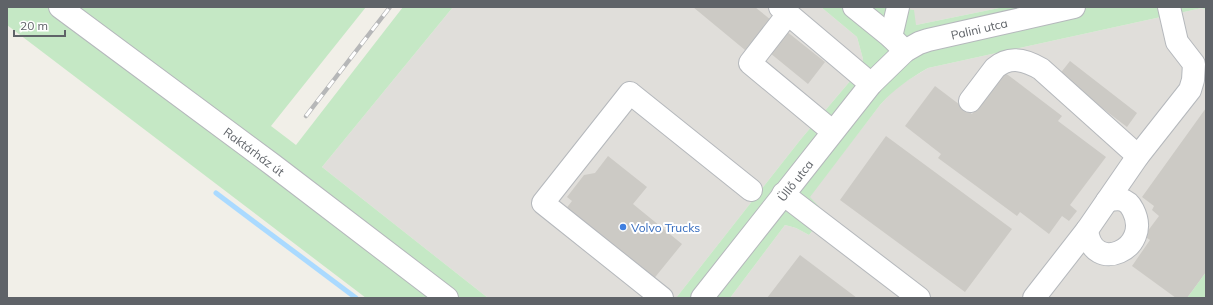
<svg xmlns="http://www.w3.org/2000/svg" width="1213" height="305" viewBox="0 0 1213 305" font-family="Mulish,sans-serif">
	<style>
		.industrial { fill: #e0deda }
		.green { fill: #c5e8c5 }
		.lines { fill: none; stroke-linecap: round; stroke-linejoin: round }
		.stream { stroke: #aadaff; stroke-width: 5 }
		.building { fill: #cccac5 }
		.minor-casing { stroke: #b5b8bc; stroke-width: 24 }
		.minor { stroke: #fff; stroke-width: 22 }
		.rail-casing { stroke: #b6b7b8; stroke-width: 4.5 }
		.rail { stroke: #fff; stroke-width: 3; stroke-dasharray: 9; stroke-linecap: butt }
		.shop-dot { fill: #3f7fe0; stroke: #fff; stroke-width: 1.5 }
		.labels { text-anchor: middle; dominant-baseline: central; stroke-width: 4; stroke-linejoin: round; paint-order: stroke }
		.street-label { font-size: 12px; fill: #5f6368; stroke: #fff }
		.shop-label { font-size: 12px; fill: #366cbe; stroke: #fff; text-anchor: start }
	</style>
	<rect width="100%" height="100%" fill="#f1efe8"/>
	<path class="industrial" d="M453,7H821L857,37L863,59L862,67L801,139L676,298H488L322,167Z
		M886,7H1004L916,25Z
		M1202,8L1206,10V272L1187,298H730L785,225L796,228L809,235L826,214L809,197L880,105L892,92L905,82L928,68Z"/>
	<path class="green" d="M7,7H366L271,126L296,145L403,7H453L322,167L488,298H366L7,25Z
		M821,7H886L914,10L916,25L1004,7H1206V10L1202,8L928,68C909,79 894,89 880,105L810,197L826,214L809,235L796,228L785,225L730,298H676L801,139L862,67L863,59L857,37Z
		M1206,272V298H1187Z"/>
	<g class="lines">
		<path class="stream" d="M216,193L356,298"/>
	</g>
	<path class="building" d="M693,7H755L771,20L745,50Z
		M786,31L825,62L808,84L770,53Z
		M1070,61L1137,113L1127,127L1059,75Z
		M1004,72L1062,116L1058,121L1106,157L1070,205L1077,211L1069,221L1062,216L1049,234L1020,212L1017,216L938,158L941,154L905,126L935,86L972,114Z
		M1206,108V272L1187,298H1176L1132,266L1150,240L1144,236L1159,216L1152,210L1154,206L1142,197Z
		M886,136L1012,229L965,292L840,200Z
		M608,156L647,187L633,204L682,244L652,281L565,210L572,201L567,197L584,175L595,173Z
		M800,255L857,298H767Z"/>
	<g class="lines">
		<defs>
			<g id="minor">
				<path id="s1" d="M60,7L273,165L447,298"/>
				<path d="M780,7L871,84"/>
				<path d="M854,7L891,37L905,51"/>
				<path d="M788,14L750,63L832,131"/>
				<path d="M891,37L898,7"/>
				<path d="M970,101L995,68C1010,55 1026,60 1041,69L1138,156"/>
				<path d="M783,194L919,298"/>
				<path d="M1087,230C1092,276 1153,249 1133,210C1127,198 1119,198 1107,201"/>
				<path d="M662,298L543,203L630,93L751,190"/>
				<path id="s2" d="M702,298L871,84L905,51L919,43L928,40L1074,7"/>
				<path d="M1034,298L1087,230L1138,156L1190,90L1193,80L1194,64L1177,42L1169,7"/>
			</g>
		</defs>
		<use href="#minor" class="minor-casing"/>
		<use href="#minor" class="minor"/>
		<defs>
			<path id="rail" d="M306,116L390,7"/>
		</defs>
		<use href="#rail" class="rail-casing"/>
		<use href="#rail" class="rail"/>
	</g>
	<circle class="shop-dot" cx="623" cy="227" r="4"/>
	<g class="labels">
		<g class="street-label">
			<text stroke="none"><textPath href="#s2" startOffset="398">Palini utca</textPath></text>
			<text stroke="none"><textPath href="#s1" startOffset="242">Raktárház út</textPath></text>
			<text stroke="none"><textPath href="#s2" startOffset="150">Üllő utca</textPath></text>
		</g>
		<g class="shop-label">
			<text x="631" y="227">Volvo Trucks</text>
		</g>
	</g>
	<rect width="1213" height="305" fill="none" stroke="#5f6368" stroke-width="16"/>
	<path d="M14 30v6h51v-6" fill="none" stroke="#5f6368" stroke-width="2"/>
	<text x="20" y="30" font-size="12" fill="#5f6368" stroke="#ffffff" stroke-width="3" paint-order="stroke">20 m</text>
</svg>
